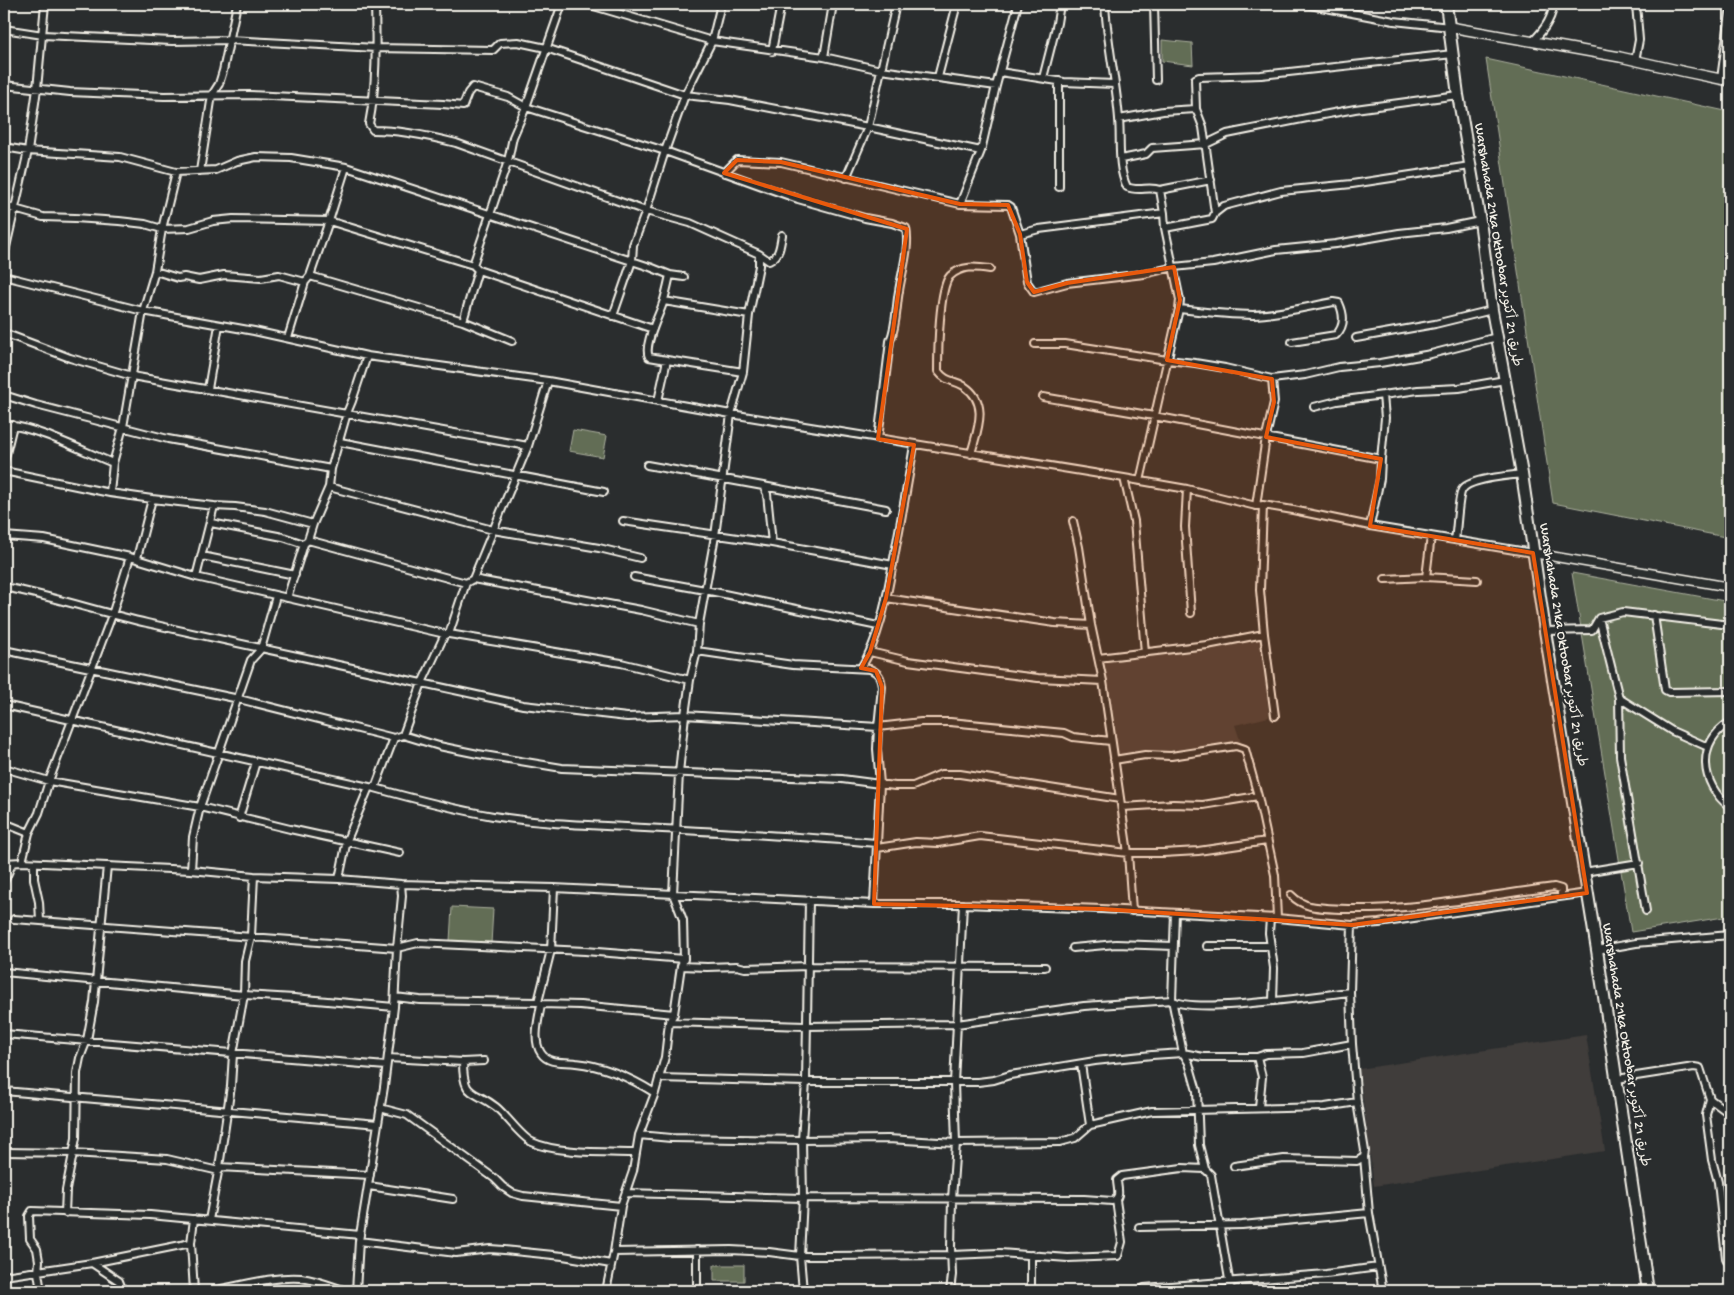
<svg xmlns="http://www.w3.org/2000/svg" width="1734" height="1295" viewBox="0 0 1734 1295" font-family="'Gochi Hand','Playpen Sans Arabic',sans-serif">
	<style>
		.built { fill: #3f3c3a }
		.green { fill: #626d54; stroke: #abaf9e }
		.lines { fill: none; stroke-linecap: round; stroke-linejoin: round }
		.minor-casing { stroke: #f4f1e8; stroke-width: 10 }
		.tertiary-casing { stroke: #f4f1e8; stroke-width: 11 }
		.secondary-casing { stroke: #f4f1e8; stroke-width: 12 }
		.primary-casing { stroke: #f4f1e8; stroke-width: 14 }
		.minor { stroke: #2a2d2e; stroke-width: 6 }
		.tertiary { stroke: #2a2d2e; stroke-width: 8 }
		.secondary { stroke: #2a2d2e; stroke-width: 9 }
		.primary { stroke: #2a2d2e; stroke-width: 10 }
		.marked { fill: #e8590c; fill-opacity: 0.2; stroke: #e8590c; stroke-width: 4; stroke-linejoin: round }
		.labels { text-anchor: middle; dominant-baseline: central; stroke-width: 4; stroke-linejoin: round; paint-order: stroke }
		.street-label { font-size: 14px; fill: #f4f1e8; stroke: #2a2d2e }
	</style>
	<rect width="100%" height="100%" fill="#2a2d2e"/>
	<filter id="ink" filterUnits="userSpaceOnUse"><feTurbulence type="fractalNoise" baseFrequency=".02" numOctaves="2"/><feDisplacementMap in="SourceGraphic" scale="10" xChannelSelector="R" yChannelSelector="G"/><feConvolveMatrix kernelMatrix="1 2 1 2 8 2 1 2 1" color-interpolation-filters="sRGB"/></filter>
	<g filter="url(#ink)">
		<path class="built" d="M1262,637L1269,717L1235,725L1241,743L1162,754L1116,757L1102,662L1213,646Z
			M1586,1035L1605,1151L1374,1186L1359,1069Z"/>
		<path class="green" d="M1162,40L1192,43L1193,65L1162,61Z
			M1486,59L1730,112V538L1553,503Z
			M573,430L607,436L603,457L569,451Z
			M1572,573L1730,602V916L1631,932Z
			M452,907L493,909L491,944L450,941Z
			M714,1265H744V1281H714Z"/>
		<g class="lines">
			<defs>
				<path id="minor" d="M375,4C376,44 377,84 369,124L373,130C402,130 429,136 456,143L646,211L690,223L759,254V266L749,315L743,372L731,414L715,536L699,624L697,651L690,680L685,715L679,773L673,894L683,920L684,959L681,966L674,1014L669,1022L665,1057L655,1093L639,1135L633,1171L621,1206L614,1252L606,1291
					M587,4L712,41L824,57L881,70L996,86
					M1105,4C1107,42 1116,80 1119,119C1121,140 1117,167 1127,187C1138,192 1149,186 1160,190L1211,180
					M1154,4L1156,80
					M1305,4L1394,21L1450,27
					M4,29L43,35L172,41L230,40L376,48L493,50L500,43L518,42L546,48L685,95L730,100L868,127L981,151
					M1533,41C1543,31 1553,18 1553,4
					M772,51L781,4
					M824,57L833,4
					M1635,61L1639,40L1636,4
					M1000,72L1064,82L1114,84
					M938,77L957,4
					M1043,78L1057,23L1060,4
					M1721,79L1730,13
					M1059,81V187
					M4,85L70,92L164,96L250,95L443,104L463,106L468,93L473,87L508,97L526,107L665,151L798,199L865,218L892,223L906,228C910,248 902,271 899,291C896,307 897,325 890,341L878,439
					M1119,119L1163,111L1196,109
					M4,147L28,151L120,157L176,172L216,170L237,161L256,157L291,158L346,167L650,267L670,275L684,277
					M1121,159L1146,154L1152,148L1206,144L1227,134L1312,117L1355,109L1458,95
					M200,171L212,95L219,84L223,71L237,4
					M724,173L737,160L781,162L960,204L1008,205L1011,207L1020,234L1027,282L1034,292L1067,283L1144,274L1174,267L1213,263L1276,250L1336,244L1399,233L1446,228L1480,221
					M846,178L868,127L896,4
					M1160,190L1164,213
					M960,204L981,151L996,86L1018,4
					M4,206L43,217L75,218L119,221L145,224L162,229L189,228L213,221L233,219L329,221L473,265L478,270L653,329
					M1215,213L1203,127L1196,109L1195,79L1199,77L1261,75L1453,54
					M1165,228L1212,219L1215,213L1224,206L1281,191L1352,184L1470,166
					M1020,234L1039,229L1164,213L1165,228L1180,300L1179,309L1140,481
					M759,254L769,261C780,256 780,246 782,235
					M4,256L28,151L37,89L45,4
					M473,265L508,161L513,137L526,107L562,4
					M155,271L178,278L184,277L199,280L224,275L261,278L279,275L305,282
					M4,276L143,311L254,331L367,356L548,381L731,414L1124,478L1187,489L1256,506L1263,505L1293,510L1370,526L1533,553
					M310,276L463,321L512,341
					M664,301L749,315
					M1179,309C1204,312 1228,315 1253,315C1280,314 1307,307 1333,302L1339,303C1344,314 1345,326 1336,335L1292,342
					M613,316L632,261L633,245L646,211L665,151L685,95L712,41L721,4
					M463,321L478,270
					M4,333L70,358L132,376L528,446
					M288,338L305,282L310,276L329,221L346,167
					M1356,338L1435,324L1492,310
					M1035,344H1065L1167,360L1195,363L1225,368L1272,379L1274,402L1266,437L1256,506
					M667,360L743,372
					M1272,379L1305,375L1339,367L1380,363L1431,354L1497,337
					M208,389L219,325
					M4,395L36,405L168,439L331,469
					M1043,397L1154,416L1381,459L1380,479L1370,526
					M658,401L667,360L649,357C643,345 659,316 663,303C666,294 668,284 670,275
					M1314,407L1337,401L1383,395
					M4,424C41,429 78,449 113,463
					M340,442L604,492
					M971,454C977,430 990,403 964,386C953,379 947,383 938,371C938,353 939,287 950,276C962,265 976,267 990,269
					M1381,459L1385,418L1383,395L1418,390L1459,388L1505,380
					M4,462L13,425
					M647,465L763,486L767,494L772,543
					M4,471L110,493L152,499L214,506L235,507L265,511L313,524
					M1124,478L1134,521L1145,653
					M763,486L886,509
					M329,487L493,530L599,548L640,558
					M1187,489L1185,527L1191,613
					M110,493L113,463L123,427L143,311L155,271L162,229L176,172
					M1263,505L1260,590L1264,634L1275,716
					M623,521L772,543L893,565
					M1073,521L1079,547L1091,625L1103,681L1128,853L1132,911
					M211,523L283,537L304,544
					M4,536L44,539L130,557L196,577L445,634
					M308,540L466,583
					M1455,540C1457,530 1458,497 1462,490C1469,478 1509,476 1522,474
					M202,556L295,575
					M137,558L152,499
					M196,577L214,506
					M634,577L705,590L878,626
					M1426,577L1431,536
					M473,579L641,610L699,624
					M1385,579L1426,577L1477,580
					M4,587C52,596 99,612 147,623C272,651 397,678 523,705L627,717L685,715L878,727L921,722H950L1064,733L1073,737L1111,741
					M287,598L304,544L308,540L313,524L329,487L331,469L347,413L352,401L367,356
					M886,598L1055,623L1091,625
					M1654,615L1665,690L1669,692L1730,691
					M1599,618L1619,698L1620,756L1646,911
					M1545,631L1592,630L1599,618L1623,612L1730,625
					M449,634L621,663L690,680
					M4,650L239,699L394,738
					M697,651L793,665L870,669C879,673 881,677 882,687L878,727L877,749L880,784L874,904
					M870,652L908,661L998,673L1038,678L1103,681
					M1098,658L1207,645L1264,634
					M861,668C881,636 887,595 894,558C901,520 908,483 914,445
					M1619,698L1672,731L1708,747
					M4,705L369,787
					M1730,722C1696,743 1700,784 1730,807
					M403,735L439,746L478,754L562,768L842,779L895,786H913L941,774H960L1120,799
					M1114,760L1145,755L1171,756L1236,746L1245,749L1258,796L1275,875L1277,918
					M4,768L49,781L200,807L290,829L400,853
					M375,788C414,799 454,809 493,816C543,824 595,825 645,828C722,832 799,836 876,843
					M1122,807L1173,804L1203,805L1258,796
					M239,818L256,762
					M4,823L29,833
					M877,848L916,842L938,843L980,836L1128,853H1163L1198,851L1267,841
					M22,862L29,833L39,813L49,781L112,615L130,557
					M4,863L22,862L191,870L254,876L339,879L401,884L554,888L874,904H963L1102,909L1277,918L1352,925L1379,923L1587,893
					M34,863V879L39,902L40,920
					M191,870L193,837L200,807L251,660L261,649L276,596
					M1584,872L1639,863
					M339,879L347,840L369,787L375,788L394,738L403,735L422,683L445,634H449L466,583L473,579L528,446L548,381
					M4,882L12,864
					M1291,895C1296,900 1302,904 1310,906C1330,910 1351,909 1371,909C1433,907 1493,895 1554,887L1561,889V896
					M1175,913L1172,1000L1183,1053L1189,1063L1197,1091L1199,1145L1205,1169L1211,1175L1231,1291
					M1270,918L1269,933L1274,968L1273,1001
					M14,919L397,948L418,943L585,951L684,959
					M1207,946H1270
					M1073,948L1116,944L1174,946
					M1597,950L1636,943L1730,935
					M681,966L707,967L737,966L745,968L807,966L1045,967
					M4,972L244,995L294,998L394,1007
					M395,997L420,1000L538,1002L541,1004L580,1005L674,1014
					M538,1002L551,950L554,888
					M541,1004C539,1018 532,1040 541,1053C549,1065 564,1061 576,1063C605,1066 631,1078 655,1093
					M669,1022L806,1026L957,1024L1084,1006L1172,1000C1193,1015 1319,995 1350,992
					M4,1034L386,1066
					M1257,1057L1262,1077L1259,1107
					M388,1058L463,1062L484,1061
					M463,1062C463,1098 473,1089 496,1107C507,1116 521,1137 532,1142C557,1154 607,1152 635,1153
					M1081,1064L1090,1125
					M659,1078L806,1082H978L994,1080L1010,1075L1095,1061L1152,1055L1183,1053L1203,1057H1257L1266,1054L1303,1053L1352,1044
					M1617,1079L1694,1067L1700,1068L1710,1099L1706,1115L1712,1160L1718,1182L1726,1258L1730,1266
					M4,1091L378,1124
					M1710,1099L1730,1114
					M380,1108L407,1115L494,1178L503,1187L512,1193L523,1196L621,1206
					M639,1135L671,1138L802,1140L888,1139L956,1143L1060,1142L1075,1138L1090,1125L1099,1123L1152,1111L1325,1107L1357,1102
					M4,1152L73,1153L167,1159L219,1171
					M1364,1157L1369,1213
					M1234,1166L1284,1159L1357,1161L1364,1157L1365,1151L1357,1102L1352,1044L1350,992L1352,925
					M219,1167L370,1175
					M369,1186L453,1199
					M626,1193L803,1198L1084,1199L1112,1201C1122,1198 1117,1188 1117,1180L1122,1176L1182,1168L1205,1169
					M65,1213L66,1190L76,1138L77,1073L80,1058L87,1040L94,1002L107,866
					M209,1220L219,1167L231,1086L233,1054L244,995L245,961L251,936L254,876
					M1139,1227L1242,1225L1369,1213L1383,1291
					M359,1241L456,1253L490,1249L504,1250L563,1256L611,1264
					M697,1250V1291
					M614,1252L731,1250L769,1252L800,1256H828L952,1255L1000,1253L1068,1258L1118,1256L1122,1242L1116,1200
					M92,1263L119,1281L123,1291
					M4,1276L92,1263L191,1243
					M41,1291L38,1273L39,1261L37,1249L30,1239L29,1216L32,1211L150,1215L360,1235
					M194,1291L191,1243L194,1219
					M212,1291C240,1286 272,1276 301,1278C317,1280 331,1286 346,1291
					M356,1291L359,1241L384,1087L394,1007L397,948L402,896L401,884
					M803,1291L800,1256L803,1198L802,1140L806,1082L809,900
					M950,1291L952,1275L951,1247L952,1199L956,1143L954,1083L963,904
					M1031,1291V1255
					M1141,1291L1144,1288L1326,1274L1378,1267"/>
				<path id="tertiary" d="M1533,553L1730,587"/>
				<path id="secondary" d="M1450,27L1620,57L1686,72L1730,81"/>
				<path id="primary" d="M1446,4L1458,95L1480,221L1492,310L1522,474L1545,631L1597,950L1648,1291"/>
			</defs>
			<use href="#minor" class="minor-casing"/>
			<use href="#tertiary" class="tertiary-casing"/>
			<use href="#secondary" class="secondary-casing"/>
			<use href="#primary" class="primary-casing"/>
			<use href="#minor" class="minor"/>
			<use href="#tertiary" class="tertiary"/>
			<use href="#secondary" class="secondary"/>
			<use href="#primary" class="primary"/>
		</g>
	</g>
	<path class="marked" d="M737,160L781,162L960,204L1008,205L1020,234L1027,282L1034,292L1067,283L1174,267L1180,300L1167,360L1272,379L1274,402L1266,437L1381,459L1370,526L1533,553L1587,893L1352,925L1102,909L874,904L882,687L876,671L861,668L870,652L886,598L914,445L878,439L907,229L724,173Z"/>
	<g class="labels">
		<g class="street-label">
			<text transform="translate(1497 245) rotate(81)">Warshahada 21ka Oktoobar طريق 21 أكتوبر</text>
			<text transform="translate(1562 645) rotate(81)">Warshahada 21ka Oktoobar طريق 21 أكتوبر</text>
			<text transform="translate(1625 1045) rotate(81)">Warshahada 21ka Oktoobar طريق 21 أكتوبر</text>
		</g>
	</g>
	<rect width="1734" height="1295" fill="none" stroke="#2a2d2e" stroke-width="20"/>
	<rect x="10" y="10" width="1714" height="1275" fill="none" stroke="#f4f1e8" stroke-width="2" filter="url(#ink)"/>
</svg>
